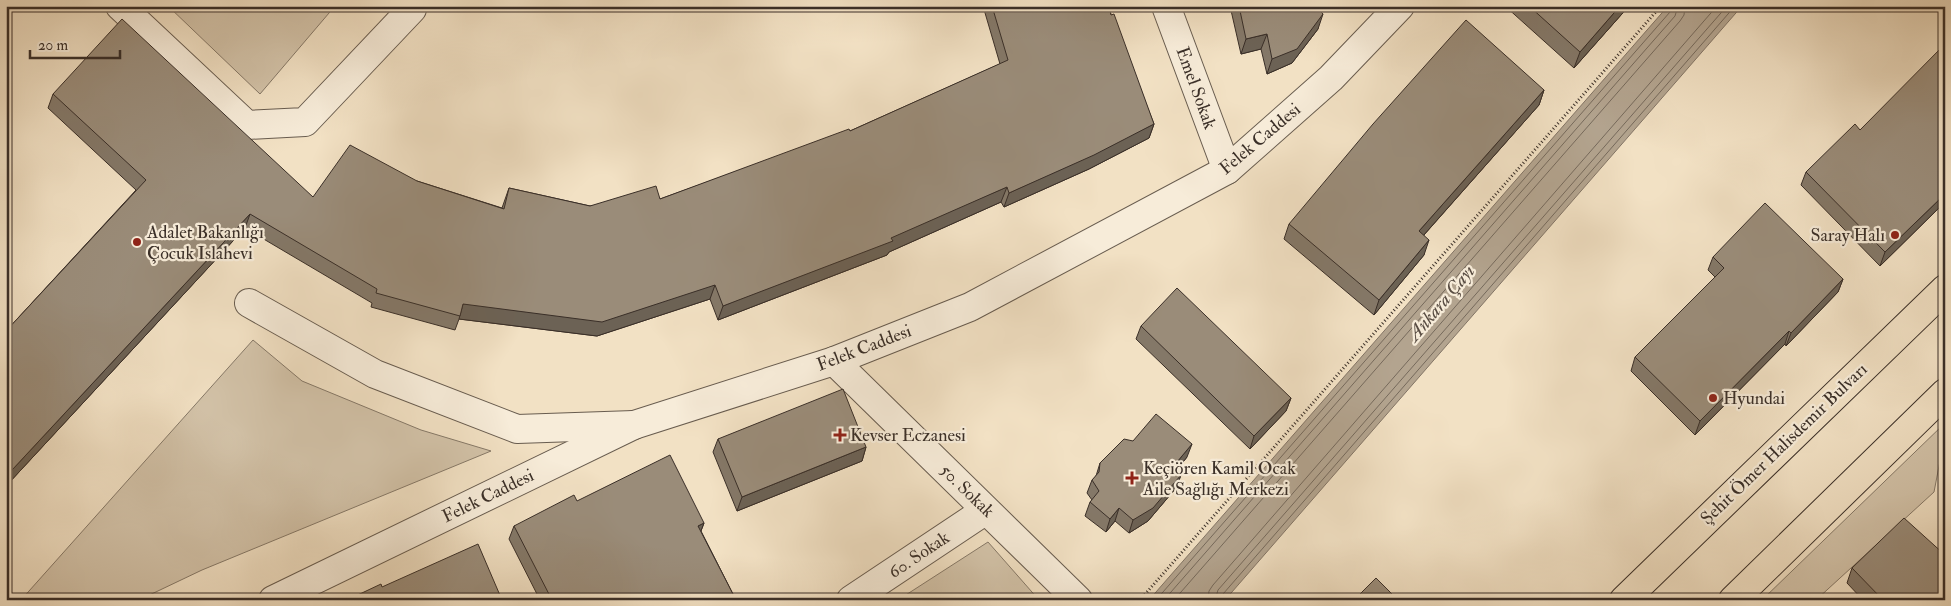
<svg xmlns="http://www.w3.org/2000/svg" width="1951" height="606" viewBox="0 0 1951 606" font-family="'IM FELL Double Pica',serif">
	<style>
		.green { fill: #d3c3a9; stroke: #867968 }
		.water { fill: #b3a48f; stroke: #837566 }
		.lines { fill: none; stroke-linecap: round; stroke-linejoin: round }
		.shore { stroke: #766a5c; stroke-width: 1 }
		.minor-casing { stroke: #685c4f; stroke-width: 30 }
		.tertiary-casing { stroke: #685c4f; stroke-width: 30 }
		.trunk-casing { stroke: #3a2f28; stroke-width: 30 }
		.path { stroke: #3a2f28; stroke-width: 3; stroke-dasharray: 1 2.5; stroke-linecap: butt }
		.minor { stroke: #f7ecd9; stroke-width: 28 }
		.tertiary { stroke: #f7ecd9; stroke-width: 28 }
		.trunk { stroke: #f2e1c4; stroke-width: 28 }
		.wall { fill: #847868; stroke: #3a2f28 }
		.shaded-wall { fill: #6c6255; stroke: #3a2f28 }
		.building { fill: #9a8c79; stroke: #3a2f28 }
		.poi-dot { fill: #8f2418; stroke: #f7ecd9; stroke-width: 2 }
		.labels { text-anchor: middle; dominant-baseline: central; stroke-width: 4.5; stroke-linejoin: round; paint-order: stroke }
		.street-label { font-size: 18px; fill: #3a2f28; stroke: #f7ecd9 }
		.poi-label { font-size: 18px; fill: #3a2f28; stroke: #f7ecd9; text-anchor: start }
		.water-label { font-size: 19px; font-style: italic; fill: #584c42; stroke: #f7ecd9 }
	</style>
	<rect width="100%" height="100%" fill="#f2e1c4"/>
	<filter id="stains"><feTurbulence type="fractalNoise" baseFrequency=".004" numOctaves="4"/><feColorMatrix values="0 0 0 0 .2 0 0 0 0 .09 0 0 0 0 .02 0 0 0 .5 -.17"/></filter>
	<radialGradient id="worn" r=".72"><stop offset=".6" stop-color="#630" stop-opacity="0"/><stop offset="1" stop-color="#630" stop-opacity=".3"/></radialGradient>
	<path class="green" d="M168,6H335L260,94Z
		M253,340L302,381L421,430L491,451L202,570L139,600H21Z
		M1945,423V435L1934,492L1816,600H1762Z
		M988,542L1039,600H898Z"/>
	<path class="water" d="M1668,6H1742L1225,600H1149Z"/>
	<g class="lines">
		<path class="shore" d="M1156,600L1670,12L1672,6
			M1164,600L1675,16L1678,6
			M1174,600L1680,21L1684,15L1685,6
			M1208,600L1209,591L1213,585L1717,6
			M1215,600L1218,590L1727,6
			M1222,600L1223,594L1735,6"/>
		<defs>
			<path id="minor" d="M120,6L247,125L305,122L412,9V6
				M1166,6L1227,170
				M249,303L375,374L517,429L634,425
				M834,361L1078,600
				M851,600L986,510"/>
			<path id="tertiary" d="M273,600L634,425L834,361L970,307L1227,170L1331,78L1400,6"/>
			<path id="trunk" d="M1624,600L1945,289
				M1733,600L1945,393"/>
		</defs>
		<use href="#minor" class="minor-casing"/>
		<use href="#tertiary" class="tertiary-casing"/>
		<use href="#trunk" class="trunk-casing"/>
		<path class="path" d="M1140,600L1661,6"/>
		<use href="#minor" class="minor"/>
		<use href="#tertiary" class="tertiary"/>
		<use href="#trunk" class="trunk"/>
	</g>
	<path class="wall" d="M983,6H1109L1111,15L1154,124L1149,138L1089,169L1004,207L1001,202L889,252L887,255L718,320L710,299L597,336L459,319L455,330L371,307L372,303L245,228L7,485L6,484V331L136,190L48,108L53,94L313,197L417,181L502,208L509,188L590,206L660,199L850,131L1000,64Z
		M1230,6H1321L1318,9V29L1292,63L1267,74L1261,49L1241,54Z
		M1505,6H1629L1574,68Z
		M1544,90L1539,105L1424,235V255L1374,315L1284,239L1289,224Z
		M1860,130L1945,202L1880,266L1801,185L1806,172Z
		M1713,257L1843,279L1838,292L1786,346L1785,344L1695,435L1631,371L1635,357L1715,277L1708,270Z
		M1141,326L1291,398L1286,411L1250,449L1136,339Z
		M718,439L866,447L862,461L737,511L713,452Z
		M1187,457L1176,471L1181,475L1176,488L1148,521L1129,533L1115,521L1106,532L1085,516L1090,502L1092,500L1087,493L1092,480L1096,476L1100,463Z
		M704,523L701,531L736,600H540L509,539L514,526Z
		M1852,568L1945,600H1863L1847,583Z"/>
	<path class="shaded-wall" d="M1620,6H1629L1574,68L1580,52Z
		M1323,14L1318,29L1292,63L1267,74L1272,59Z
		M1267,34L1261,49L1241,54L1246,39Z
		M1544,90L1539,105L1414,246L1419,231Z
		M1154,124L1149,138L1089,169L1004,207L1009,193Z
		M1007,187L1001,202L889,252L887,255L718,320L723,306Z
		M1945,194V202L1880,266L1885,252Z
		M250,214L245,228L7,485L12,470Z
		M1429,240L1424,255L1374,315L1379,300Z
		M1843,279L1838,292L1786,346L1791,333Z
		M715,285L710,299L597,336L459,319L463,304Z
		M1789,331L1785,344L1695,435L1700,421Z
		M1291,398L1286,411L1250,449L1254,436Z
		M1192,444L1187,457L1168,481L1172,468Z
		M866,447L862,461L737,511L742,497Z
		M1181,475L1176,488L1148,521L1129,533L1133,520Z
		M1119,508L1115,521L1106,532L1110,519Z
		M704,523L699,536L698,526Z"/>
	<path class="building" d="M992,6H1109L1111,15L1114,14L1154,124L1094,155L1009,193L1007,187L891,238L893,241L723,306L715,285L602,322L463,304L460,316L376,293L377,289L250,214L12,470L6,465V331L146,180L53,94L122,19L313,197L350,145L417,181L504,209L509,188L590,206L656,186L660,199L849,129L850,131L1008,60Z
		M1239,6H1316L1323,14L1297,49L1272,59L1267,34L1246,39Z
		M1529,6H1620L1580,52Z
		M1466,20L1544,90L1419,231L1429,240L1379,300L1289,224L1373,124Z
		M1945,44V194L1885,252L1806,172L1855,124L1860,130Z
		M1765,203L1843,279L1791,333L1789,331L1700,421L1635,357L1724,268L1713,257Z
		M1177,288L1291,398L1254,436L1141,326Z
		M843,389L866,447L742,497L718,439Z
		M1156,414L1192,444L1172,468L1181,475L1153,508L1133,520L1119,508L1110,519L1090,502L1099,491L1092,480L1099,472L1100,463L1124,439L1133,441Z
		M670,455L704,523L698,526L736,600H552L514,526L574,495L577,501Z
		M1904,518L1945,555V600H1883L1852,568Z
		M478,544L502,600H347L381,584L382,587Z
		M1376,578L1398,600H1354Z"/>
	<g class="poi-dot">
		<circle cx="1895" cy="235" r="5"/>
		<circle cx="137" cy="242" r="5"/>
		<circle cx="1713" cy="398" r="5"/>
		<path d="M837.5 427.5h5v5h5v5h-5v5h-5v-5h-5v-5h5z"/>
		<path d="M1129.5 470.5h5v5h5v5h-5v5h-5v-5h-5v-5h5z"/>
	</g>
	<g class="labels">
		<g class="street-label">
			<text transform="translate(1196 88) rotate(70)">Emel Sokak</text>
			<text transform="translate(1260 139) rotate(-40)">Felek Caddesi</text>
			<text transform="translate(864 348) rotate(-21)">Felek Caddesi</text>
			<text transform="translate(1784 444) rotate(-44)">Şehit Ömer Halisdemir Bulvarı</text>
			<text transform="translate(967 491) rotate(44)">50. Sokak</text>
			<text transform="translate(488 496) rotate(-26)">Felek Caddesi</text>
			<text transform="translate(919 555) rotate(-34)">60. Sokak</text>
		</g>
		<g class="poi-label">
			<text x="147" y="232">Adalet Bakanlığı<tspan x="147" dy="21">Çocuk Islahevi</tspan></text>
			<text x="1885" y="235" text-anchor="end">Saray Halı</text>
			<text x="1723" y="398">Hyundai</text>
			<text x="850" y="435">Kevser Eczanesi</text>
			<text x="1143" y="468">Keçiören Kamil Ocak<tspan x="1143" dy="21">Aile Sağlığı Merkezi</tspan></text>
		</g>
		<g class="water-label">
			<text transform="translate(1441 303) rotate(-50)">Ankara Çayı</text>
		</g>
	</g>
	<rect width="1951" height="606" fill="none" stroke="#f2e1c4" stroke-width="25"/>
	<rect x="8" y="8" width="1936" height="591" fill="none" stroke="#3a2f28" stroke-width="2.5"/>
	<rect x="12" y="12" width="1926" height="581" fill="none" stroke="#3a2f28"/>
	<path d="M30 50v8h90v-8" fill="none" stroke="#3a2f28" stroke-width="2.5"/>
	<text x="38" y="50" font-size="15" fill="#3a2f28" stroke="#f7ecd9" stroke-width="4" paint-order="stroke">20 m</text>
	<rect width="100%" height="100%" filter="url(#stains)"/>
	<rect width="100%" height="100%" fill="url(#worn)"/>
</svg>
